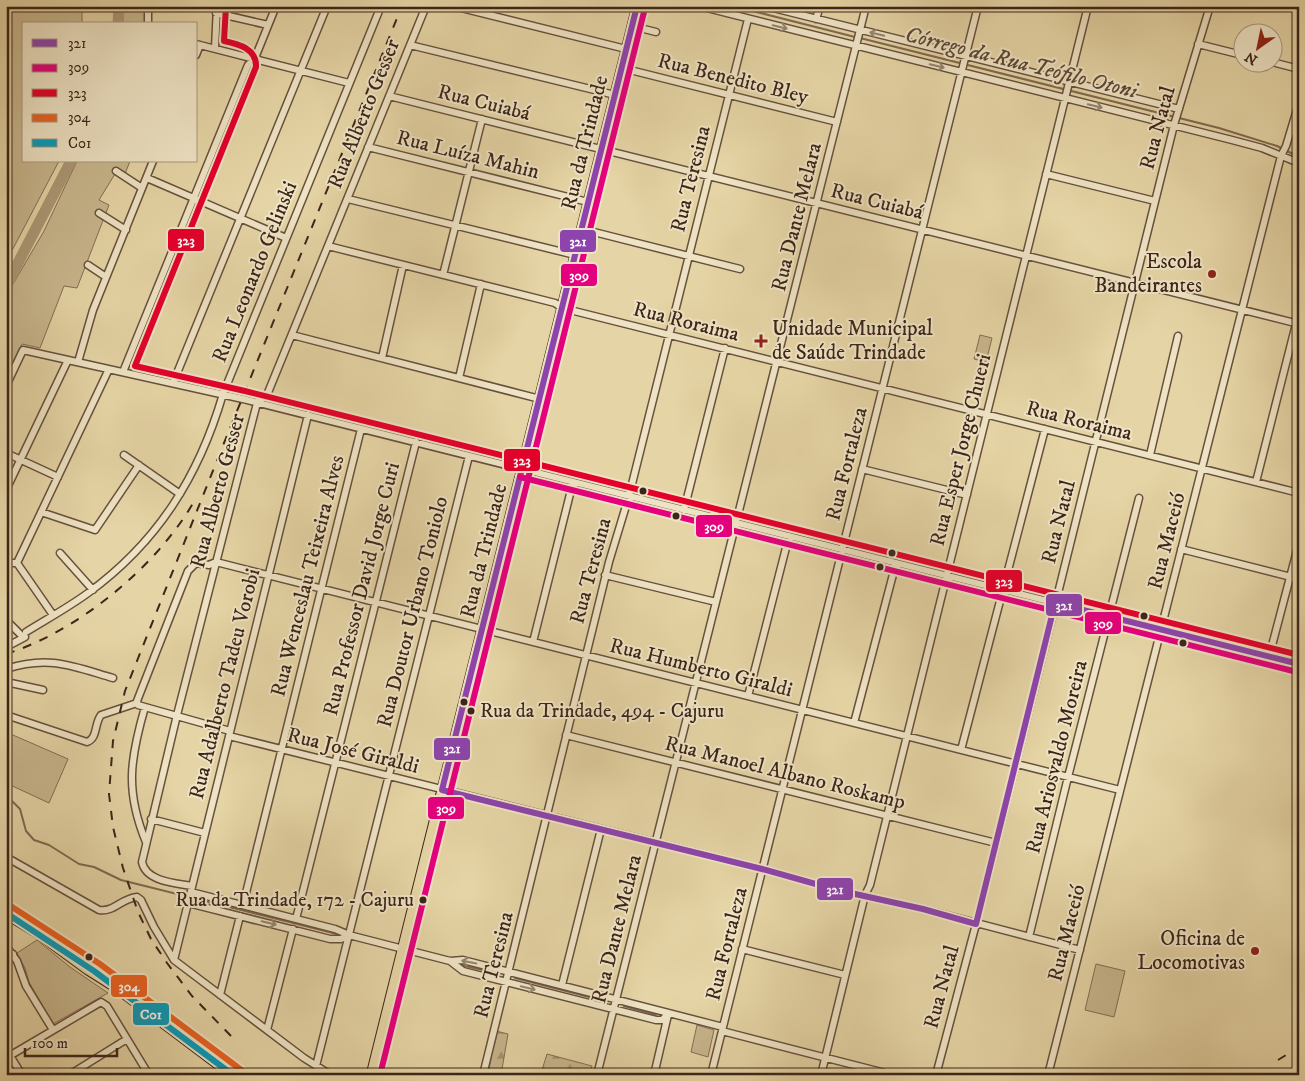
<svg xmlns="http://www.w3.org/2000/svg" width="1305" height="1081" viewBox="0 0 1305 1081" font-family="'IM FELL DW Pica',serif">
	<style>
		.forest { fill: url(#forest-firs); stroke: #826e54 }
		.green { fill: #c8b68d; stroke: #826e54 }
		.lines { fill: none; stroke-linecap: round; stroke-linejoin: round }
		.stream { stroke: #7f6a51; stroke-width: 2 }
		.river { stroke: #ac9876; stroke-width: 11 }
		.minor-casing { stroke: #66513d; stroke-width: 9 }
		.major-casing { stroke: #3c251a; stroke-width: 11 }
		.minor { stroke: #eee3c4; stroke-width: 6 }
		.major { stroke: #e5d4a5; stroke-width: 9 }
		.rail { stroke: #3c251a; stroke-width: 2; stroke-dasharray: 9 9; stroke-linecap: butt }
		.bus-1-casing { stroke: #eee3c4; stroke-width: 10 }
		.bus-2-casing { stroke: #eee3c4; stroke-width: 10 }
		.bus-3-casing { stroke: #eee3c4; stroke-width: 10 }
		.bus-4-casing { stroke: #eee3c4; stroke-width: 10 }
		.bus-5-casing { stroke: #eee3c4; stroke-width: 10 }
		.bus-1 { stroke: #8e44ad; stroke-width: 6 }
		.bus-2 { stroke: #e5007d; stroke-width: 6 }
		.bus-3 { stroke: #e4002b; stroke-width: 6 }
		.bus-4 { stroke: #e96222; stroke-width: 6 }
		.bus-5 { stroke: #069cbc; stroke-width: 6 }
		.oneway { stroke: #95846f }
		.poi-dot { fill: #8f2418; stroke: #eee3c4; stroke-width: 2 }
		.bus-dot { fill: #3c251a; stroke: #eee3c4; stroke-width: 2 }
		.labels { text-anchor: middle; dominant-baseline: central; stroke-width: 4; stroke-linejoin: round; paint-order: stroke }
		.bus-label { font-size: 20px; fill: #3c251a; stroke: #eee3c4; text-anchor: start }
		.street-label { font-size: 21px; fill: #3c251a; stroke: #eee3c4 }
		.poi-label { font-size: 21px; fill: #3c251a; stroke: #eee3c4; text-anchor: end }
		.water-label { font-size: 22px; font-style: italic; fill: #5e4836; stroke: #eee3c4 }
		.line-badge { stroke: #eee3c4; stroke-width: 2 }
		.badge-label { font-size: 14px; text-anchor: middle; font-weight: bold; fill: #fff }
	</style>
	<defs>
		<pattern id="forest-firs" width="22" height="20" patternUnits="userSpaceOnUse" patternTransform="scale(1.25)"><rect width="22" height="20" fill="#c8b68d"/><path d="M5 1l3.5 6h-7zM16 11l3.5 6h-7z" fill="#a49472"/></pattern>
	</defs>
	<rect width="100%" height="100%" fill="#e5d4a5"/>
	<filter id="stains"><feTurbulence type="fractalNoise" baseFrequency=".004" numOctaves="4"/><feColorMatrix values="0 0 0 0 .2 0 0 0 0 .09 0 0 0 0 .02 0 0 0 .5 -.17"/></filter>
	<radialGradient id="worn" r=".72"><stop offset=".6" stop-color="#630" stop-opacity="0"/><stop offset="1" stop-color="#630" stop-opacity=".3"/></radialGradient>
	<path class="forest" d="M496,1031L508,1034L501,1075H488Z
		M547,1054L592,1066L589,1075H517L518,1071L542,1070Z"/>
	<path class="green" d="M6,6H82V24H24V161H59L6,262Z
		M123,6H145V24H123Z
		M77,161H130L125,174L118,169L99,200L109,205L77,288L64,286L40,348L22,344L6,376V296L44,231Z
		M980,335L992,338L986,362L974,359Z
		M6,732L68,759L49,803L6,783Z
		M37,940L70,967L108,993L53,1024L29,982L25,968L17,953Z
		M1096,964L1125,971L1114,1017L1085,1010Z
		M697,1025L714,1030L708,1057L691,1052Z"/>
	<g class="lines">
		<path class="stream" d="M733,6L855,37
			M860,38L1219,128L1277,146L1299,157
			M6,800H11L20,809L26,831L34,840L49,845L79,864L94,867L121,880L337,934
			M461,965L496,973
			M515,978L605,1001
			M624,1006L656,1015
			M725,1070L729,1075"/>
		<path class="river" d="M118,24L119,6
			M6,286L71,161"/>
		<defs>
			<path id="minor" d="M453,6L626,49
				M699,6L1232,140L1262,148L1299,163
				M765,6L1179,109
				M216,13L268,25
				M816,19L820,6
				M148,24V6
				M632,26L656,32
				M196,44L349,83
				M1198,44L1242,55
				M410,45L615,95
				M215,48L217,6
				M196,55L200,45
				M1272,62L1299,69
				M622,68L837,122
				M389,96L1299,324
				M368,147L588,202
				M116,171L142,188
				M1046,174L1155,201
				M147,178L286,238
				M348,199L575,255
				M99,213L126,230
				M582,229L740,269
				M328,246L555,303L562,308L1299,493
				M88,265L106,277
				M443,275L482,119
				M292,335L540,399
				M382,358L403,265
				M78,362L93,310L153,161
				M123,372L248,65L255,58L276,6
				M459,378L481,284
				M173,383L327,6
				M6,386L23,350L243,399L1299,664
				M6,453L58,477
				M124,455L180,494
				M1150,455L1178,336
				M862,469L967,495
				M1256,482L1296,324
				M6,490L68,360
				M684,510L725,348
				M41,512L95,530L139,465
				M1181,549L1299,579
				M60,553L93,590
				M6,563H17L53,615
				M17,563L109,369
				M605,575L716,602
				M6,620L21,635
				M26,632C47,619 69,607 88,593C158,542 199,476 223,394L381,6
				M533,642L573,482
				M6,647L25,637
				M1269,657L1299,543
				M6,669C49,655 72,666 113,678
				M6,682L43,690
				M748,696L789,536
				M145,707L230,731
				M6,715L87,742C98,738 94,724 101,715L137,703
				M854,723L896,563
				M566,735L996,843
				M229,736L762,869L837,890L923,909L1080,950
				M961,750L1045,429
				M151,819L205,833
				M146,842C125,791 130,759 145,707L138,705L137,701L188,571L196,563L209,565L216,562L1120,790
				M6,857L99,910C115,912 120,899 137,897L141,900L154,927L174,960L304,1058L331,1075
				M192,886C176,883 146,882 142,862L177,715L257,403L267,395L426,6
				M191,892L335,929L349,935L450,961L463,960L723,1027
				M188,903L330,939H341L349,935
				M243,905L361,429
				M296,919L416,442
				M1029,937L1068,777L1139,498
				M6,946L17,961L26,986L53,1030
				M742,949L845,975
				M174,960L308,415
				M450,961L463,971L656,1020H662L668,1014
				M6,963L13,954
				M562,985L601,829
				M220,995L240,916
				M267,1030L293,929
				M722,1031L893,1075
				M6,1049L22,1075
				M6,1058L101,1002L107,1006L149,1075
				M316,1066L469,456
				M69,1075L127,1039
				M483,1075L609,562L629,496L748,19
				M597,1075L866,6
				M654,1075L668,1015
				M711,1075L978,6
				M821,1075L865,895L870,885L1088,6
				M936,1075L976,924L1174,125L1210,6
				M1048,1075L1281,156L1286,146L1299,103"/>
			<path id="major" d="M6,914L39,934L88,970L115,987L232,1075
				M371,1075L637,6"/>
		</defs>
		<use href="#minor" class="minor-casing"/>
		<use href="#major" class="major-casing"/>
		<use href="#minor" class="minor"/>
		<use href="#major" class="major"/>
		<path class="rail" d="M6,654C79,631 159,565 196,498
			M231,1036L192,996L167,963L151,939L138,912L123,868L113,827L109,794L113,741L125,691L226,438L402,6
			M1278,1060L1299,1047"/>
		<defs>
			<path id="bus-1" d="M637,6L442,790L762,869L837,890L923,909L976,924L1055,603L1299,664"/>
			<path id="bus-2" d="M520,477L1297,672
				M380,1075L645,8"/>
			<path id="bus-3" d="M226,6L224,41C239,44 257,49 256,67L135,366L245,391L1299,655"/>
			<path id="bus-4" d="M6,903L100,964L248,1075"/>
			<path id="bus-5" d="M6,913L94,971L233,1075"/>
		</defs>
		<use href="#bus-1" class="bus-1-casing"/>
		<use href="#bus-2" class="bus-2-casing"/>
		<use href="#bus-3" class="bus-3-casing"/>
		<use href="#bus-4" class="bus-4-casing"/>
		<use href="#bus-5" class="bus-5-casing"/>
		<use href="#bus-1" class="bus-1"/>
		<use href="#bus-2" class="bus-2"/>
		<use href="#bus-3" class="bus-3"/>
		<use href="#bus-4" class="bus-4"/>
		<use href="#bus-5" class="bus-5"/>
	</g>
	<defs><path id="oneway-shaft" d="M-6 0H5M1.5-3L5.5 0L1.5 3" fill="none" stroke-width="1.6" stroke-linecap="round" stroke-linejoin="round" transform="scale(1.25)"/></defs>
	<g class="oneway">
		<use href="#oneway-shaft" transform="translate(780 27) rotate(14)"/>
		<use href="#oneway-shaft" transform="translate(877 34) rotate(-166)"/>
		<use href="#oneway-shaft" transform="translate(937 66) rotate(14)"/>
		<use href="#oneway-shaft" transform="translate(1095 106) rotate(14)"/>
		<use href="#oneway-shaft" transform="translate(269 923) rotate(14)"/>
		<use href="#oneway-shaft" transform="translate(469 962) rotate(-168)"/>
		<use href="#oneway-shaft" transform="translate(528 988) rotate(14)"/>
	</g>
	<g class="poi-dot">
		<circle cx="1212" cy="274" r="5"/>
		<path d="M758.5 333.5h5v5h5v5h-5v5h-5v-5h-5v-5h5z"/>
		<circle cx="1255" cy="951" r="5"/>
	</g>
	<g class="bus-dot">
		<circle cx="643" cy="491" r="4.5"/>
		<circle cx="676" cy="516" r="4.5"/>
		<circle cx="892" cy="553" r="4.5"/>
		<circle cx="880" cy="567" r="4.5"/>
		<circle cx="1144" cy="616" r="4.5"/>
		<circle cx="1183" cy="643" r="4.5"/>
		<circle cx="464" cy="702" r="4.5"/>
		<circle cx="471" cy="711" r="4.5"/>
		<circle cx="423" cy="900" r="4.5"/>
		<circle cx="89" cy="957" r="4.5"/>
	</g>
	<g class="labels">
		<g class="bus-label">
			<text x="480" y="711">Rua da Trindade, 494 - Cajuru</text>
			<text x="414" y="900" text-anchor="end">Rua da Trindade, 172 - Cajuru</text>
		</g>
		<g class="street-label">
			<text transform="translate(733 79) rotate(14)">Rua Benedito Bley</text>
			<text transform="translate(484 103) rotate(14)">Rua Cuiabá</text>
			<text transform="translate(364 114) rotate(-68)">Rua Alberto Gesser</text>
			<text transform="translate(1158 128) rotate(-75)">Rua Natal</text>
			<text transform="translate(585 143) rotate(-76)">Rua da Trindade</text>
			<text transform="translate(468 155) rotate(14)">Rua Luíza Mahin</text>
			<text transform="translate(691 179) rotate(-76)">Rua Teresina</text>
			<text transform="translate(877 202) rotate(14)">Rua Cuiabá</text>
			<text transform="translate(797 217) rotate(-76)">Rua Dante Melara</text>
			<text transform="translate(255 272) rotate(-68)">Rua Leonardo Gelinski</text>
			<text transform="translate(686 322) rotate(14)">Rua Roraima</text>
			<text transform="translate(1079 421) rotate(14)">Rua Roraima</text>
			<text transform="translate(961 450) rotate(-76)">Rua Esper Jorge Chueri</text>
			<text transform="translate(847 464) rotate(-76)">Rua Fortaleza</text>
			<text transform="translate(218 491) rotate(-75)">Rua Alberto Gesser</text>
			<text transform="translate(1059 522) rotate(-76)">Rua Natal</text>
			<text transform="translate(1167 541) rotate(-76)">Rua Maceió</text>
			<text transform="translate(484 551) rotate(-76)">Rua da Trindade</text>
			<text transform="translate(591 571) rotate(-75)">Rua Teresina</text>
			<text transform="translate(308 576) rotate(-76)">Rua Wenceslau Teixeira Alves</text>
			<text transform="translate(362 589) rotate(-76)">Rua Professor David Jorge Curi</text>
			<text transform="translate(413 612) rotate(-76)">Rua Doutor Urbano Toniolo</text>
			<text transform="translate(701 668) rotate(14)">Rua Humberto Giraldi</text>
			<text transform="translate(225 684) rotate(-76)">Rua Adalberto Tadeu Vorobi</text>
			<text transform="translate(353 751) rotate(14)">Rua José Giraldi</text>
			<text transform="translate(1057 757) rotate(-76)">Rua Ariosvaldo Moreira</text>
			<text transform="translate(785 773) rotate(14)">Rua Manoel Albano Roskamp</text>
			<text transform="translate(617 929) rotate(-76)">Rua Dante Melara</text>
			<text transform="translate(1067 933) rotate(-76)">Rua Maceió</text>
			<text transform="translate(727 944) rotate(-76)">Rua Fortaleza</text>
			<text transform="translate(494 965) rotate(-76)">Rua Teresina</text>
			<text transform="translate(942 987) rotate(-75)">Rua Natal</text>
		</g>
		<g class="poi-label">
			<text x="1202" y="262">Escola<tspan x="1202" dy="24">Bandeirantes</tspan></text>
			<text x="772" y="329" text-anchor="start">Unidade Municipal<tspan x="772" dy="24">de Saúde Trindade</tspan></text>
			<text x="1245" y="939">Oficina de<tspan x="1245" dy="24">Locomotivas</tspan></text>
		</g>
		<g class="water-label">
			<text transform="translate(1021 63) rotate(14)">Córrego da Rua Teófilo Otoni</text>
		</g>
	</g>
	<g class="line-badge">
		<rect x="167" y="228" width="38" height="24" rx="5" fill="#e4002b"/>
		<rect x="559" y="229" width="38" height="24" rx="5" fill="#8e44ad"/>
		<rect x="560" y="263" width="38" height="24" rx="5" fill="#e5007d"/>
		<rect x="503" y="448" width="38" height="24" rx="5" fill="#e4002b"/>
		<rect x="695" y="514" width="38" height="24" rx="5" fill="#e5007d"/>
		<rect x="985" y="569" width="38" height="24" rx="5" fill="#e4002b"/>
		<rect x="1045" y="593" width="38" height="24" rx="5" fill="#8e44ad"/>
		<rect x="1084" y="611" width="38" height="24" rx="5" fill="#e5007d"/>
		<rect x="433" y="737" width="38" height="24" rx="5" fill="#8e44ad"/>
		<rect x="427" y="796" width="38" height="24" rx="5" fill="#e5007d"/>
		<rect x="816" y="877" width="38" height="24" rx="5" fill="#8e44ad"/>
		<rect x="110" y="974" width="38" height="24" rx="5" fill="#e96222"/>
		<rect x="132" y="1002" width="38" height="24" rx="5" fill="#069cbc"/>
	</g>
	<g class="badge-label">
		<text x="186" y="245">323</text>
		<text x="578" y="246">321</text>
		<text x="579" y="280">309</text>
		<text x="522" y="465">323</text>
		<text x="714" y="531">309</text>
		<text x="1004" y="586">323</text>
		<text x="1064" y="610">321</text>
		<text x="1103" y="628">309</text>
		<text x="452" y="753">321</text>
		<text x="446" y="813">309</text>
		<text x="835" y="894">321</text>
		<text x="129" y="991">304</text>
		<text x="151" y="1019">C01</text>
	</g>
	<rect width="1305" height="1081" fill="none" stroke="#e5d4a5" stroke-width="25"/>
	<rect x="8" y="8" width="1290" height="1066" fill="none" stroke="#3c251a" stroke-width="2.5"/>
	<rect x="12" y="12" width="1280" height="1056" fill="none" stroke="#3c251a"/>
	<rect x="22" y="22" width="175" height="140" fill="#eee3c4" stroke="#a79780"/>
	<rect x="32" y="39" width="25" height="8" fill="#8e44ad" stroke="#a79780"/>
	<text x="68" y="48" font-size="15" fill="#3c251a">321</text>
	<rect x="32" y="64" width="25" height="8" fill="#e5007d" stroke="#a79780"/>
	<text x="68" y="72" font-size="15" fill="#3c251a">309</text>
	<rect x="32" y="89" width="25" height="8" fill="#e4002b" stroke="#a79780"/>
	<text x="68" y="98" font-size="15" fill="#3c251a">323</text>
	<rect x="32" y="114" width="25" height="8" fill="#e96222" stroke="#a79780"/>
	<text x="68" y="122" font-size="15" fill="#3c251a">304</text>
	<rect x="32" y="139" width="25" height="8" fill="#069cbc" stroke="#a79780"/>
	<text x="68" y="148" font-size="15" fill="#3c251a">C01</text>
	<g transform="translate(1258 48) rotate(213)"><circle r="24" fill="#eee3c4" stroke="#a79780"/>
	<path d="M0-4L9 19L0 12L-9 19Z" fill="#8f2418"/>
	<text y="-8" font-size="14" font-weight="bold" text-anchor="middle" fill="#3c251a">N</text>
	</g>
	<path d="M25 1048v8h92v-8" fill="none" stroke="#3c251a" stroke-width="2.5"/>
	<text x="32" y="1048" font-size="15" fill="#3c251a" stroke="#eee3c4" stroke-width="4" paint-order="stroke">100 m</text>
	<rect width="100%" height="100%" filter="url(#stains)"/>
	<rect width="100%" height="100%" fill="url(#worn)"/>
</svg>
